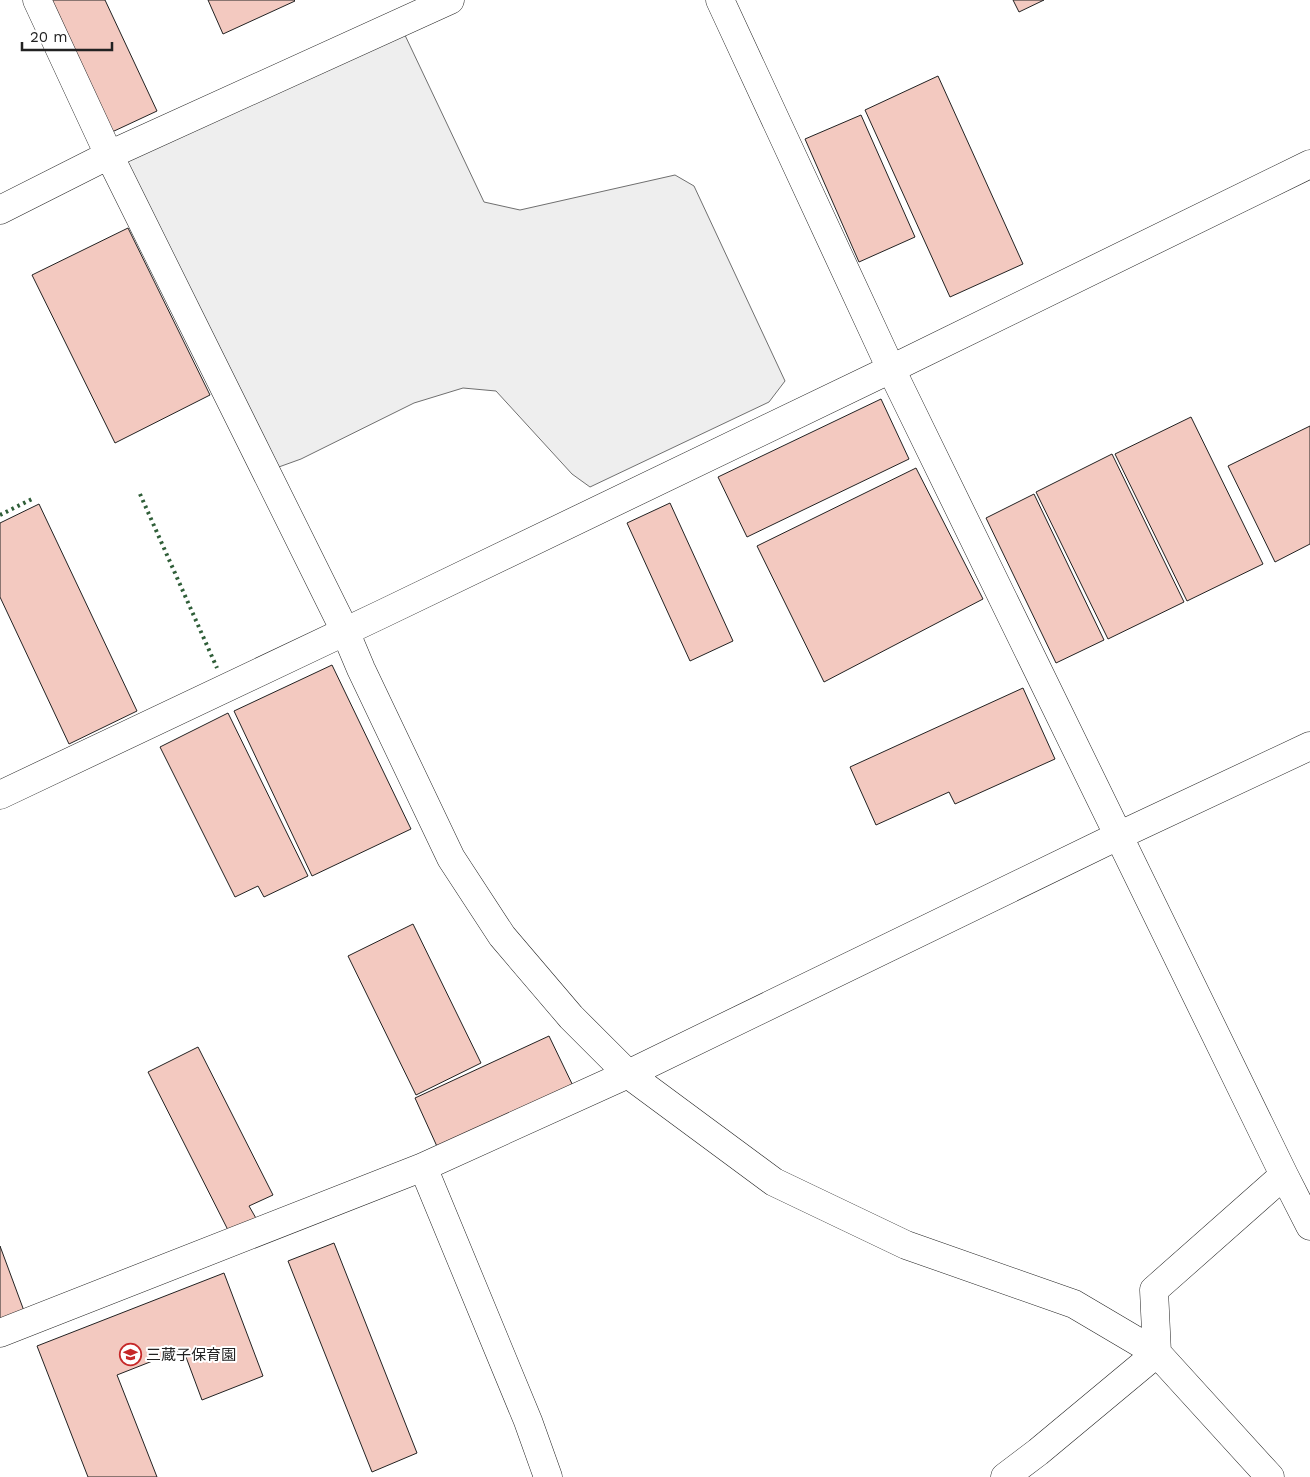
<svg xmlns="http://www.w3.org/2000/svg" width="1310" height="1477" viewBox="0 0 1310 1477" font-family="'Work Sans','Noto Sans JP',sans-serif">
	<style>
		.green { fill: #eee; stroke: #6f6f6f }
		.building { fill: #f3c9c0; stroke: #222 }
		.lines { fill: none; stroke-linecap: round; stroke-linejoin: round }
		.street-casing { stroke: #222; stroke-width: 29 }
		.secondary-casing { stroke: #222; stroke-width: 29 }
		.street { stroke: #fff; stroke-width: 28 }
		.secondary { stroke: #fff; stroke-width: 28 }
		.hedge { stroke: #2f5e38; stroke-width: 4; stroke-dasharray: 2.5 4; stroke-linecap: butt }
		.labels { text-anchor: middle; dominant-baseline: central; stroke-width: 4; stroke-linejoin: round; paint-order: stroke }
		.poi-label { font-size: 15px; fill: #222; stroke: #fff; text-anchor: start }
	</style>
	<rect width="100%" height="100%" fill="#fff"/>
	<path class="green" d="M403,31L484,202L520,210L675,175L694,186L785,381L769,402L590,487L572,474L496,391L463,388L414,403L301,459L276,468L126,167L132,154Z"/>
	<path class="building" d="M50,0H105L157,111L112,132Z
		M208,0H294L295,1L223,34Z
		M1013,0H1044L1019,12Z
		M938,76L1023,264L950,297L865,110Z
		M861,115L915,237L859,262L805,139Z
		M128,228L210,395L115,443L32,275Z
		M881,399L909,459L747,537L718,477Z
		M1191,417L1263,564L1187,601L1115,454Z
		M1310,426V544L1275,562L1228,466Z
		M1112,454L1184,602L1108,639L1036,492Z
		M916,468L983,599L824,682L757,546Z
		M1034,494L1104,640L1056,663L986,518Z
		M670,503L733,641L690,661L627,523Z
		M39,504L137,711L69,744L0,597V523Z
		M332,665L411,829L312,876L234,711Z
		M1023,688L1055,759L955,804L949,792L876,825L850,767Z
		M228,713L308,876L264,897L258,886L235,897L160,747Z
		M413,924L481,1063L416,1095L348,956Z
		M549,1036L575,1090L440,1153L415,1098Z
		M198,1047L273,1195L249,1206L257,1220L230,1234L148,1072Z
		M334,1243L417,1453L372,1472L288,1261Z
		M0,1246L27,1319L0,1329Z
		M224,1273L263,1376L202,1400L183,1349L117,1375L157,1477H88L37,1346Z"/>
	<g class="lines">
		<defs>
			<path id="street" d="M37,0L109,155L345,631L361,669L451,858L502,936L571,1017L628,1074L774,1182L906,1245L1074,1304L1157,1353L1270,1477
				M720,0L891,369L1284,1175L1310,1226
				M0,210L109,155L450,0
				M423,1167L528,1421L548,1477
				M0,1333L423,1167L628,1074L1118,836L1310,746
				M1157,1353L1154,1290L1284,1175
				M1005,1477L1038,1452L1157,1353"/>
			<path id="secondary" d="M0,795L382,614L891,369L1310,164"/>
		</defs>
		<use href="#street" class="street-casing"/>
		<use href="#secondary" class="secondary-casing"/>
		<use href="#street" class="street"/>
		<use href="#secondary" class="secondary"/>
		<path class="hedge" d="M140,494L217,668
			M0,515L32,499"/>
	</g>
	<defs>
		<symbol id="school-ring" viewBox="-11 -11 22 22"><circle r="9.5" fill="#fff" stroke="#c62828" stroke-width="1.5"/><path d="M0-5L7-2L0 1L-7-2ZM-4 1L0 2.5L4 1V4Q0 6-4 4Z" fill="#c62828"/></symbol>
	</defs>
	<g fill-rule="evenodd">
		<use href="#school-ring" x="118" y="1342" width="25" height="25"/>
	</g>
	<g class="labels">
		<g class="poi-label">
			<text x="146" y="1355">三蔵子保育園</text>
		</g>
	</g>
	<path d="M22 42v8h90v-8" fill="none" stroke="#222222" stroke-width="2.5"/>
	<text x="30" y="42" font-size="15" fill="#222222" stroke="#ffffff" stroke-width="4" paint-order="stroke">20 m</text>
</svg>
